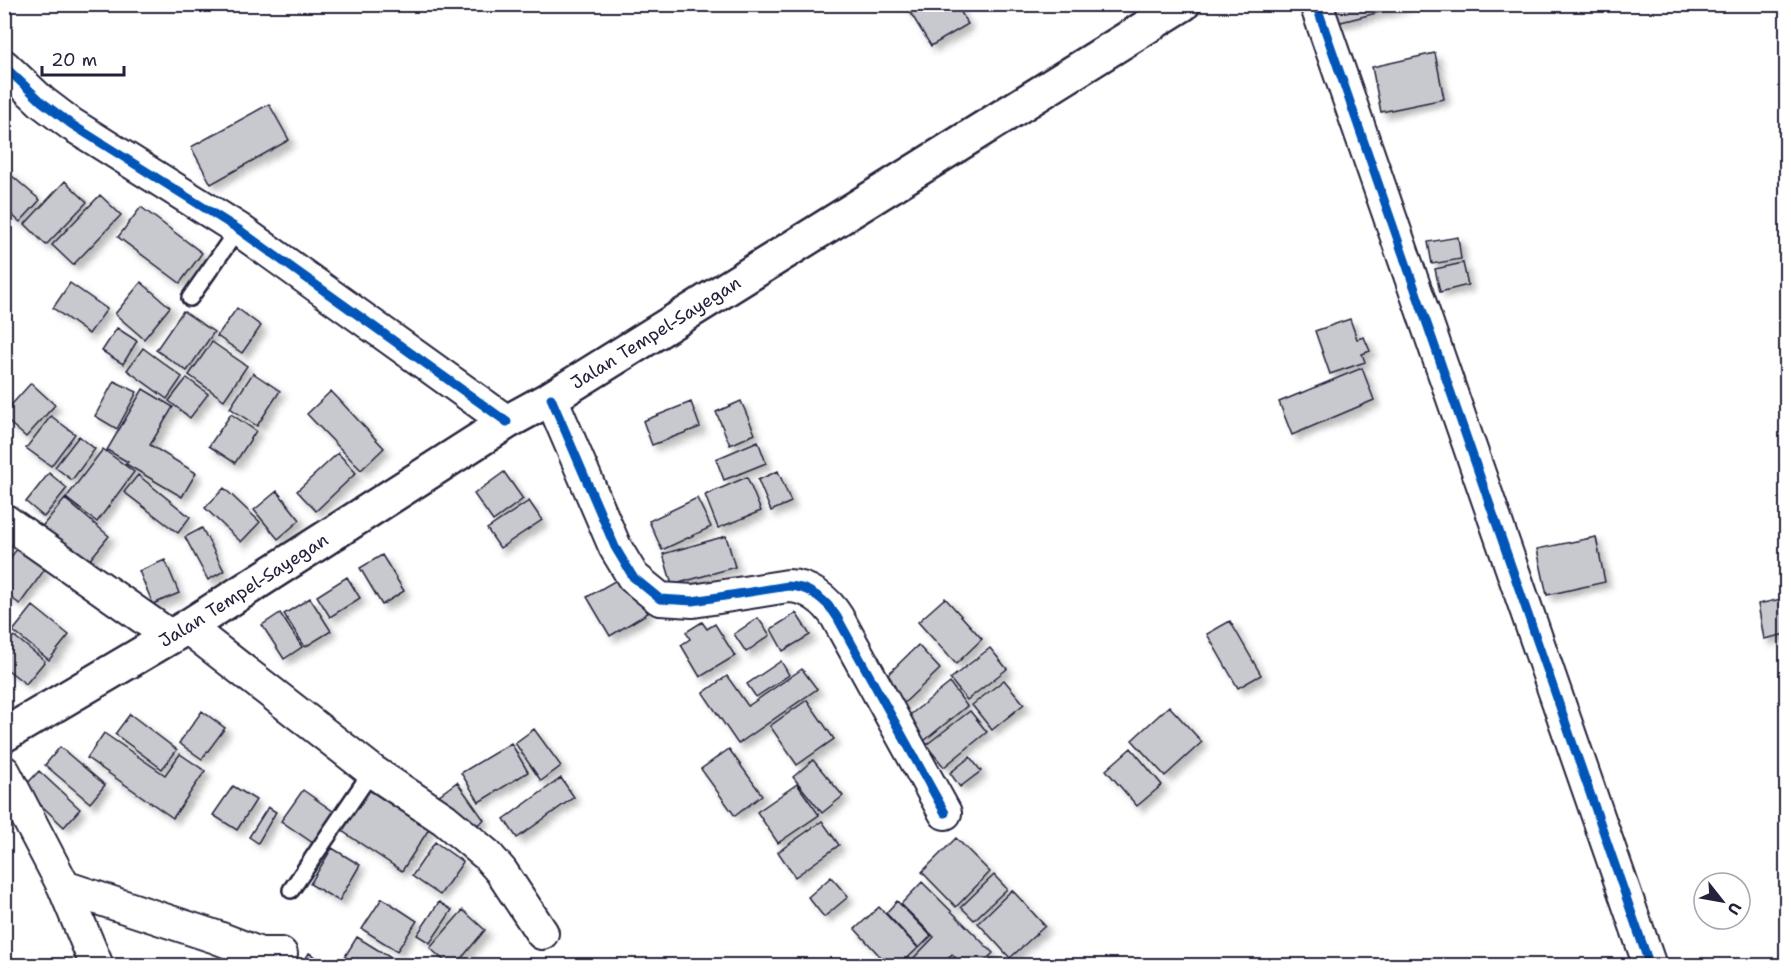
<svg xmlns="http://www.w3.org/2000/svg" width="1791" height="970" viewBox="0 0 1791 970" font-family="'Shantell Sans',sans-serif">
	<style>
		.building { fill: #c8c8cf; stroke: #22223b; stroke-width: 1.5; filter: url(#shadow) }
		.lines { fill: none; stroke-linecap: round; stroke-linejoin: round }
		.service-casing { stroke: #22223b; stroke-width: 20 }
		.minor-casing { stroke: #22223b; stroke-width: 36 }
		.secondary-casing { stroke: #22223b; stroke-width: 38 }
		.service { stroke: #fff; stroke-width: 15 }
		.minor { stroke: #fff; stroke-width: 32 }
		.secondary { stroke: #fff; stroke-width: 33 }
		.cycleway-casing { stroke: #fff; stroke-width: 13 }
		.cycleway { stroke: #0057b8; stroke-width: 9 }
		.labels { text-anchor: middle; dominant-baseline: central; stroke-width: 5; stroke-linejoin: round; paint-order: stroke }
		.street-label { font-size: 18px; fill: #22223b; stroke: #fff }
	</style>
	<defs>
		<filter id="shadow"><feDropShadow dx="5.5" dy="5.5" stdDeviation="3" flood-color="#0004"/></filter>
	</defs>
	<rect width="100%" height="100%" fill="#fff"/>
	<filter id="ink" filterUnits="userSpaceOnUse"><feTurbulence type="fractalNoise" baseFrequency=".0167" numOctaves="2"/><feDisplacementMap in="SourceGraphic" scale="12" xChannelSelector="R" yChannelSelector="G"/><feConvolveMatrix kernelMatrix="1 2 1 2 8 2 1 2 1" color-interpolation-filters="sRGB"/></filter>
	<g filter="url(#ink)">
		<path class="building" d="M905,4H956L968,24L931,46Z
			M1332,4H1404V6L1337,23Z
			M1435,53L1444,99L1381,112L1372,67Z
			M269,104L289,140L211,184L191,147Z
			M4,169L40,200L20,222L4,208Z
			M65,181L87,202L46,245L25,224Z
			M100,195L121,215L73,265L52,245Z
			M141,207L202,253L180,283L118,237Z
			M1458,237L1461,259L1432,264L1428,242Z
			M1463,263L1468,285L1440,292L1435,269Z
			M141,282L170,307L144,339L115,314Z
			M70,283L107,309L89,334L53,308Z
			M237,308L261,326L242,353L217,336Z
			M183,311L214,332L187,371L156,350Z
			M1350,319L1357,339L1364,337L1370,351L1362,354L1365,362L1330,374L1315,331Z
			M117,328L137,341L123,364L102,351Z
			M212,342L247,366L224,400L189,375Z
			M143,348L182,377L167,399L127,370Z
			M1362,368L1374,400L1292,435L1279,402Z
			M253,373L280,391L257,426L230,408Z
			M187,378L208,394L190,418L169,401Z
			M114,381L137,392L117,429L95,416Z
			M31,383L55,405L26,437L4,418V413Z
			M143,389L173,407L150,445L196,473L182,497L126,464L128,462L107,450Z
			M331,391L384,448L361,470L307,414Z
			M741,401L755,434L730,445L716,412Z
			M691,402L700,427L652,445L643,421Z
			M231,414L256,431L235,463L209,446Z
			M51,416L75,434L51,466L26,448Z
			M79,436L95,449L72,480L55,467Z
			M758,441L766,463L724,480L716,459Z
			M103,449L134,472L97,522L66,498Z
			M338,453L356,473L316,511L297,491Z
			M778,471L791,502L771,511L758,480Z
			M504,472L523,499L493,521L474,494Z
			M49,473L67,488L44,517L26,502Z
			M138,475L190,517L178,533L124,492Z
			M747,477L761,511L718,528L705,495Z
			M224,488L260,522L241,542L205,508Z
			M277,491L300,520L278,539L254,510Z
			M697,498L711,527L662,550L649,521Z
			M65,499L109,536L84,567L39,530Z
			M529,501L542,520L500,548L487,529Z
			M202,528L224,571L208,580L185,537Z
			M726,536L735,567L672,585L663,554Z
			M1596,537L1605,582L1547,595L1537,549Z
			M17,549L45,569L20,604L4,593V566Z
			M382,555L404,591L382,605L360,568Z
			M165,560L179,593L153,604L139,571Z
			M625,575L648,613L610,636L587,597Z
			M347,577L360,598L330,617L317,596Z
			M310,598L331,631L305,647L284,614Z
			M945,598L982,639L956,664L918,622Z
			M1786,598V634L1764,639L1758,604Z
			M33,606L69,635L49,660L13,631Z
			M280,613L302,647L284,659L262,625Z
			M796,613L810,635L783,651L771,629Z
			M758,618L770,635L746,652L734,634Z
			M1230,621L1261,675L1238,688L1207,634Z
			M702,622L707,629L715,624L735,656L700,677L681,645L690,639L686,632Z
			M14,636L45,661L26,684L4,667V647Z
			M918,645L940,669L900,707L878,684Z
			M990,648L1007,669L967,700L950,679Z
			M781,661L789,675L756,697L747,684Z
			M802,669L817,689L738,744L703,693L727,676L748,706Z
			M1004,680L1024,704L992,730L972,705Z
			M950,683L967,706L924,741L906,718Z
			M807,700L834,739L797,765L770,726Z
			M1169,706L1202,742L1165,776L1132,740Z
			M202,711L225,728L202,759L179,743Z
			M970,711L987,732L944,767L926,745Z
			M130,714L177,750L162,769L115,734Z
			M534,729L561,766L541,781L515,743Z
			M104,733L165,775L180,754L205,771L173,818L87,758Z
			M511,743L528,772L479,802L461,773Z
			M60,747L105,785L90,803L45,765Z
			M1131,748L1162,785L1137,806L1106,770Z
			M729,749L762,795L735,816L701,769Z
			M970,757L981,771L960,787L950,773Z
			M813,760L843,796L822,813L793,777Z
			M39,771L80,809L64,827L23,788Z
			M561,778L574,797L517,838L504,819Z
			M457,782L484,820L465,833L438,796Z
			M797,784L819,815L778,843L757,812Z
			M233,786L256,800L237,830L213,815Z
			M303,790L334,812L313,843L281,821Z
			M369,790L429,829L402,871L342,831Z
			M268,807L276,812L258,843L249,837Z
			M822,821L839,845L795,877L778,852Z
			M956,838L990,872L956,907L922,872Z
			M435,842L463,862L440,895L412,876Z
			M332,848L360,865L339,901L310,884Z
			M994,875L1007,889L974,920L961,907Z
			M831,877L848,897L824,917L808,897Z
			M922,882L993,953L980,966H963L952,954L941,966H906L934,937L901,904Z
			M1012,890L1045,926L1010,958L978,923Z
			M382,898L417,921L397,951L362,929Z
			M897,901L931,936L919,948L886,913Z
			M439,902L452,910L430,943L417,935Z
			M879,907L918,948L899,966H889L855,929Z
			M463,910L485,930L455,966H450L430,948Z
			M357,937L391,958L387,966H339Z
			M309,953L330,966H301Z"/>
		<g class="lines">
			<defs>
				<path id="service" d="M190,298L238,229
					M291,890L372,771"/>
				<path id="minor" d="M1316,4L1650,966
					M4,66L42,102L71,124L238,229L507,422
					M551,398L615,547L633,577L660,599L693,601L788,586C809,586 827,601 837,617L945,813
					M4,520L171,637
					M187,627L372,771L444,819L487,855L501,871L542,933
					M4,772L64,887L97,966
					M64,887L216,937L260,954H281"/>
				<g id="secondary">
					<path id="s1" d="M4,735L187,627L507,422L551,398L1183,4"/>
				</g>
			</defs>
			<use href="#service" class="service-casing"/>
			<use href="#minor" class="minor-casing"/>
			<use href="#secondary" class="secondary-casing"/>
			<use href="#service" class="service"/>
			<use href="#minor" class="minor"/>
			<use href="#secondary" class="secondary"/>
			<defs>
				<path id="cycleway" d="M1316,4L1650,966
					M4,66L42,102L71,124L238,229L507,422
					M551,398L615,547L633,577L660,599L693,601L788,586C809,586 827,601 837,617L945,813"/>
			</defs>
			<use href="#cycleway" class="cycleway-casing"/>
			<use href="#cycleway" class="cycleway"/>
		</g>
	</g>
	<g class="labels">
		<g class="street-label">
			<text stroke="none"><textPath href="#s1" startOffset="766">Jalan Tempel-Sayegan</textPath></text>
			<text stroke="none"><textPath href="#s1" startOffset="280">Jalan Tempel-Sayegan</textPath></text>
		</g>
	</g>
	<rect width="1791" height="970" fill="none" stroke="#fff" stroke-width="24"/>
	<rect x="12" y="12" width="1767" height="946" fill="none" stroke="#22223b" stroke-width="2" filter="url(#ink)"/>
	<g transform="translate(1722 901) rotate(121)"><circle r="28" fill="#ffffff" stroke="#a7a7b1" stroke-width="1.5"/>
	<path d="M0-4.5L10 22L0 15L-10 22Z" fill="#22223b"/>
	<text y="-9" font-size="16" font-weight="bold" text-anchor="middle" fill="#22223b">U</text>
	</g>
	<path d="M42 66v9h82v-9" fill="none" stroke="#22223b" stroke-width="3"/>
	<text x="51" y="66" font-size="18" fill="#22223b" stroke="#ffffff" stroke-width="4.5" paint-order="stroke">20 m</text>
</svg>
